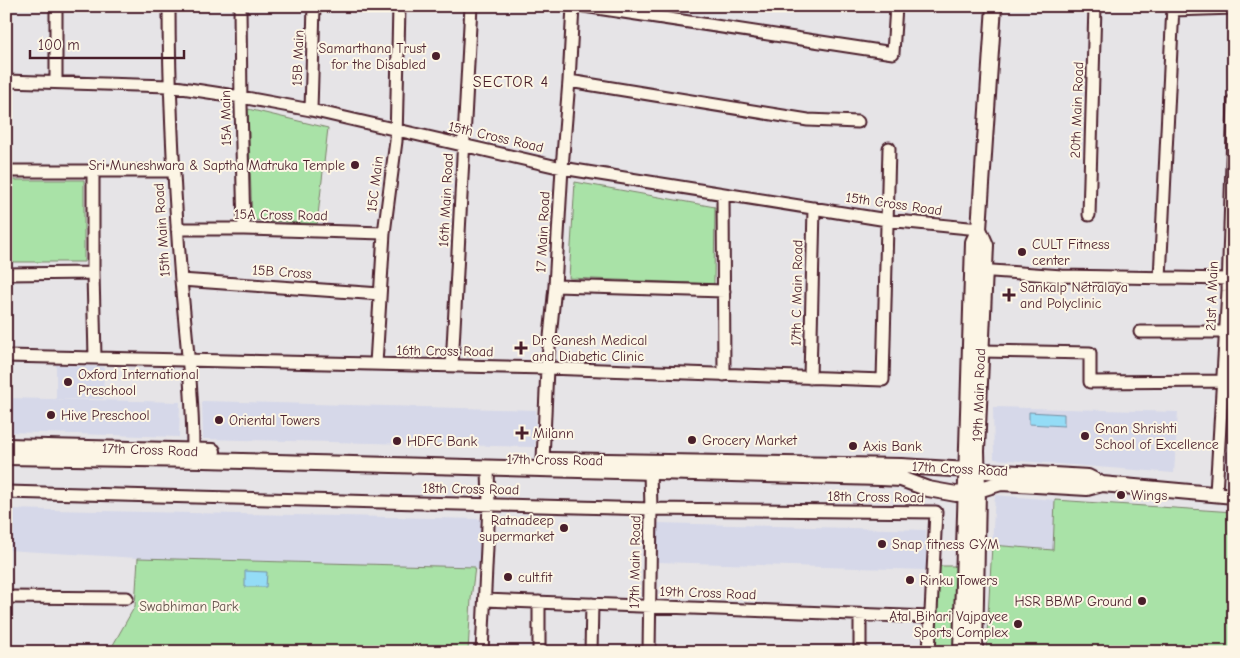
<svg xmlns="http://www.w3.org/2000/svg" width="1240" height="658" viewBox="0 0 1240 658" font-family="'Comic Neue',sans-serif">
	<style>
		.built { fill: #d6d8e9 }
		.green { fill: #a9e2a7; stroke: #7a8069 }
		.water { fill: #94dcf6; stroke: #7690a5 }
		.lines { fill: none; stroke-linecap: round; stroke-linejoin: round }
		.minor-casing { stroke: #4a1f2b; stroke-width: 15 }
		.major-casing { stroke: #4a1f2b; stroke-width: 18 }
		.minor { stroke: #fcf5e5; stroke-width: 11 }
		.major { stroke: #fcf5e5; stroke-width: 14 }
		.poi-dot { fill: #4a1f2b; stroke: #fcf5e5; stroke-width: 2 }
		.labels { text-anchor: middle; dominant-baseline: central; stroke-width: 4; stroke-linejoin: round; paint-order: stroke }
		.poi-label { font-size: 14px; fill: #4a1f2b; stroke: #fcf5e5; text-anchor: start }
		.street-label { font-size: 14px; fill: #4a1f2b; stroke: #fcf5e5 }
		.park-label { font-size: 14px; fill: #62504a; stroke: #fcf5e5 }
		.quarter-label { font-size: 16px; letter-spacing: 1px; fill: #4a1f2b; stroke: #fcf5e5 }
	</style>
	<rect width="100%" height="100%" fill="#e6e4e7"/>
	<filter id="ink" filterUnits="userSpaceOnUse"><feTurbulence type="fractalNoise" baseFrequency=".02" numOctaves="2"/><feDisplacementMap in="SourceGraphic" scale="10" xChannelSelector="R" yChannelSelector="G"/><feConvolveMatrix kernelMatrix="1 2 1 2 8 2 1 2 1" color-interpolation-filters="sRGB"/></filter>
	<g filter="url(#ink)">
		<path class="built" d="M56,365L104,367L103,399H56Z
			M6,398L180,402L179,437L6,432Z
			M202,401L536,410L535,447L203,439Z
			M993,407L1178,412L1174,473L994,459Z
			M995,495L1055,500L1053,550L992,545Z
			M6,509L481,519L482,575L475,567L138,558L6,550Z
			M658,523L926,530V570L657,562Z"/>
		<path class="green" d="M248,109L328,128L317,224L252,220Z
			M6,180H84V262H6Z
			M575,182L715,207L714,284L569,278Z
			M1055,500L1234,512V652H986L992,545L1053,550Z
			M138,558L475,567L471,599L468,652H109L135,606Z
			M937,566H956L953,652H935Z"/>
		<path class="water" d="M1029,412L1064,414V426L1029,424Z
			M245,571L267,572L266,587H245Z"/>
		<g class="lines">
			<defs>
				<path id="minor" d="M56,6V82
					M169,6C169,98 174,189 181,280C186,337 193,394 193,451
					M240,6L241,105L244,229
					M584,6L893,53L896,6
					M1173,10L1234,8
					M6,81L169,86L241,97L311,110L562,168L887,220L979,229
					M569,81L808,120L858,122
					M311,110L314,6
					M6,171H173
					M93,171V273L95,358
					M723,194L724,375
					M1089,215L1095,6
					M177,229H244L384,233
					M978,270L1062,276L1229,279
					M6,274L93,273
					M1160,278L1173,6
					M181,280L380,294
					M555,286L724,291
					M1140,332H1226
					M981,351L1090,353V382L1223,381
					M6,356L547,368L883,380L889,148
					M376,364L384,233L396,141L399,6
					M452,366L471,6
					M810,378L814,208
					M543,460L547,368L555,286L562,168L569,81L573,6
					M6,492L651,509L936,512L929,652
					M1216,493L1228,291L1234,100
					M6,597L127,598
					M485,600L930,617
					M482,652L489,505L488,468
					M539,652V602
					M591,652L592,604
					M649,652L651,509L650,472
					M860,652V615"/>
				<path id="major" d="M6,446L213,451
					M6,457L203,460L881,478L901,479L928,489L956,494L978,490L1001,483L1087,488L1102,484L1234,496
					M549,460L901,466L1088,477L1102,484
					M961,652L973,242L979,229L994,6
					M975,652L978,490L977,451L986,245L979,229"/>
			</defs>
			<use href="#minor" class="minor-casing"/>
			<use href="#major" class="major-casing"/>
			<use href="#minor" class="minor"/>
			<use href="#major" class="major"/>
		</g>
	</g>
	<g class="poi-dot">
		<circle cx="436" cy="56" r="5"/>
		<circle cx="355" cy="165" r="5"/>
		<circle cx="1022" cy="252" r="5"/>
		<path d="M1006.5 287.5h5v5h5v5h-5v5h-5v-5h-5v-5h5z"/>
		<path d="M518.5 340.5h5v5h5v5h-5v5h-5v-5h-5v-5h5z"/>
		<circle cx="68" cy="382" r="5"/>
		<circle cx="51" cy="415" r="5"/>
		<circle cx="219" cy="420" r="5"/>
		<path d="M519.5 425.5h5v5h5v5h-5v5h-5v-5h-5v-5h5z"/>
		<circle cx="1085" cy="436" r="5"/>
		<circle cx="692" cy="440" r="5"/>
		<circle cx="397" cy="441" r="5"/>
		<circle cx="853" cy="446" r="5"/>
		<circle cx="1121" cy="495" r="5"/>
		<circle cx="564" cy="528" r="5"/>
		<circle cx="882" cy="544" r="5"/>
		<circle cx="508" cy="577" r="5"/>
		<circle cx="910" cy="580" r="5"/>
		<circle cx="1142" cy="601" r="5"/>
		<circle cx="1018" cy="624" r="5"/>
	</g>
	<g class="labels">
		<g class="poi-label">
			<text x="426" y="48" text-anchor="end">Samarthana Trust<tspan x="426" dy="16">for the Disabled</tspan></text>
			<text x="345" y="165" text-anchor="end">Sri Muneshwara &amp; Saptha Matruka Temple</text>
			<text x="1032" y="244">CULT Fitness<tspan x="1032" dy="16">center</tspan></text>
			<text x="1020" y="287">Sankalp Netralaya<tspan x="1020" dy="16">and Polyclinic</tspan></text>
			<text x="532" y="340">Dr Ganesh Medical<tspan x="532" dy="16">and Diabetic Clinic</tspan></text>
			<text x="78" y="374">Oxford International<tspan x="78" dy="16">Preschool</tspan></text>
			<text x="61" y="415">Hive Preschool</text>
			<text x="229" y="420">Oriental Towers</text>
			<text x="1095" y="428">Gnan Shrishti<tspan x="1095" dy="16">School of Excellence</tspan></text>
			<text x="533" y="433">Milann</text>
			<text x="702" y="440">Grocery Market</text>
			<text x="407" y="441">HDFC Bank</text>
			<text x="863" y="446">Axis Bank</text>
			<text x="1131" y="495">Wings</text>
			<text x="554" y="520" text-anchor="end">Ratnadeep<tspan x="554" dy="16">supermarket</tspan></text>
			<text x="892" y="544">Snap fitness GYM</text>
			<text x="518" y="577">cult.fit</text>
			<text x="920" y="580">Rinku Towers</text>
			<text x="1132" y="601" text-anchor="end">HSR BBMP Ground</text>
			<text x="1008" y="616" text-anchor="end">Atal Bihari Vajpayee<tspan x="1008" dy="16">Sports Complex</tspan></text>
		</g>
		<g class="street-label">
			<text transform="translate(298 58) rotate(-88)">15B Main</text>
			<text transform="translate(1077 110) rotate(-88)">20th Main Road</text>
			<text transform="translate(226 118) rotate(-91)">15A Main</text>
			<text transform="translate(496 137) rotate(13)">15th Cross Road</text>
			<text transform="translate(375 184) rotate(-83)">15C Main</text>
			<text transform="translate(446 200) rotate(-87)">16th Main Road</text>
			<text transform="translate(894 204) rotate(8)">15th Cross Road</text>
			<text transform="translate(281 215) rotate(1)">15A Cross Road</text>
			<text transform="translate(162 230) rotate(-94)">15th Main Road</text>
			<text transform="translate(543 232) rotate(-87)">17 Main Road</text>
			<text transform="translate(282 272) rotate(4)">15B Cross</text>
			<text transform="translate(797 293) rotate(-89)">17th C Main Road</text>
			<text transform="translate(1212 296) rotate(-88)">21st A Main</text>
			<text transform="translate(445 351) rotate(1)">16th Cross Road</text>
			<text transform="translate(979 395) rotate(-88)">19th Main Road</text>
			<text transform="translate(150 450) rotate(2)">17th Cross Road</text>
			<text transform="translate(555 460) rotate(1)">17th Cross Road</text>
			<text transform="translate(960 469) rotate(3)">17th Cross Road</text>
			<text transform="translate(471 489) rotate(1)">18th Cross Road</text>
			<text transform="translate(876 497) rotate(1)">18th Cross Road</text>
			<text transform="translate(635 562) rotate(-89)">17th Main Road</text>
			<text transform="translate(708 593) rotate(2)">19th Cross Road</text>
		</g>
		<g class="park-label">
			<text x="189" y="606">Swabhiman Park</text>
		</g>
		<g class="quarter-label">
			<text x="511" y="82">SECTOR 4</text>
		</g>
	</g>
	<rect width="1240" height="658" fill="none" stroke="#fcf5e5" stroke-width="25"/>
	<rect x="12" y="12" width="1215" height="633" fill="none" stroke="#4a1f2b" stroke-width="2" filter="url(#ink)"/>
	<path d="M30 50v8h154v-8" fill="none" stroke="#4a1f2b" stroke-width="2.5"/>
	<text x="38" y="50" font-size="15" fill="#4a1f2b" stroke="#fcf5e5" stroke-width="4" paint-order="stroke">100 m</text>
</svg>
